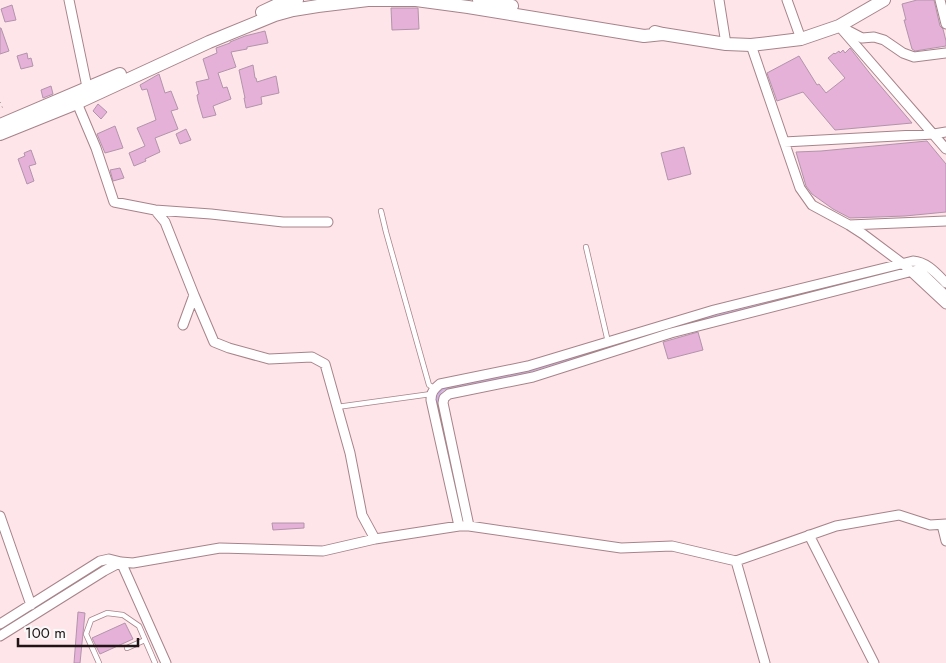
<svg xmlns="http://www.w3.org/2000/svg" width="946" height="663" viewBox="0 0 946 663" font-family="Jost,sans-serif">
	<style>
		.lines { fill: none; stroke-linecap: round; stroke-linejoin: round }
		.stream { stroke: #cab1e7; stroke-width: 2.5 }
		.building { fill: #e6b1d9; stroke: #b294aa }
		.service-casing { stroke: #a7838a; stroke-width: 6 }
		.minor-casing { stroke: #a7838a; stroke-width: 11 }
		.secondary-casing { stroke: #a7838a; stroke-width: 14 }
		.path { stroke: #8d7a7d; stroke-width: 1; stroke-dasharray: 1 4; stroke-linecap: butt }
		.service { stroke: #fff; stroke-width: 4.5 }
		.minor { stroke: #fff; stroke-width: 9 }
		.secondary { stroke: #fff; stroke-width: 12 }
	</style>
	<rect width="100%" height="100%" fill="#fee5e9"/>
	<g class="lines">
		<path class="stream" d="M677,326L861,280
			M462,515L437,402C438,395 439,392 444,389L526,372L661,331"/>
	</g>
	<path class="building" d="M917,0H934L940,26L943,29L946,41V46L915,51L912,49L904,20H906L902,4Z
		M12,5L16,20L5,22L1,9Z
		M391,8H418L419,29L392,30Z
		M0,28H1L9,51L0,54Z
		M265,31L268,43L247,47V49L231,52L236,67L218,73L223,88L227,87L231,99L213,106L216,115L203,118L198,101L197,95L199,94L196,82L209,79L203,59L217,53L216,48L230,43V42L245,36Z
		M850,48L872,76L912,123L835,130L803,92L777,101L767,73L799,56L817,85L819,84L826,93L845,78L828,58L834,53L835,54L839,51L840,53L843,50L845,53Z
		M27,53L28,59L31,58L33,66L21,69L17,56Z
		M253,65L255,78H256L257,82L276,76L279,93L261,97L262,104L246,108L244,98H245L239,70Z
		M159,74L165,93L171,91L178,109L171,111L178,129L155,138L160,152L145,159L146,161L134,166L129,153L145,146L137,128L156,120L147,89L142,90L140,85Z
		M51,86L53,94L43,98L41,90Z
		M98,104L107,112L101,119L93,111Z
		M115,126L123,148L105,153L97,134Z
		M186,129L191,140L180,144L176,134Z
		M927,141L946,164V212L905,216L850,218L833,209L812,194L806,186L796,152L821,151Z
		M684,147L691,174L668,180L661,153Z
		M31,150L36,164L29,166L34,181L27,184L18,159L25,156L24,153Z
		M120,168L124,178L113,181L110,170Z
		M698,332L703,350L668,359L663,342Z
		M272,523H304V528L273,530Z
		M78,612L85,613L80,663H74Z
		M125,623L133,639L100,654L92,638Z"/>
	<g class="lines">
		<defs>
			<path id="service" d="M381,211L386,232L429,385L434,388
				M586,247L608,342
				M337,407L431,394
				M127,648L145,640
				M99,663L86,634L91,620L107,613L123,615L139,626L155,663"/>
			<path id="minor" d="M69,0L87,87
				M719,0L726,44
				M787,0L801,39
				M940,0L946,24
				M751,45L800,188L812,205L849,225L863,234L903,264L946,304
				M946,53L914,57L903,53L884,40L874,37L862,38L839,26L946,149
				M77,103L96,148L114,202L155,210L211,214L283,222H328
				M784,142L934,134L946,132
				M155,210L165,222L194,295L183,325
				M849,225L946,221
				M194,295L214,342L229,348L269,359L312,357L325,364L350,453L362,515L375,539
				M0,516L31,605
				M942,525L946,541
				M459,526L431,400C431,392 434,389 440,384L528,366L714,310L913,261C927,262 936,273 946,283
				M469,526L443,403L444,398L449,394L533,377L671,333L917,270L921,272L946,296
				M809,535L874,663
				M736,561L836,526L899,515L930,525L946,524
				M121,562L166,663
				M0,624L100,561L109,559L121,562L133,563L220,548L323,551L375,539L459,526H469L621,548L672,546L736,561L765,663
				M0,636L104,571L121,562"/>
			<path id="secondary" d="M479,0L512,6
				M262,12L279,4L297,0
				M655,32L663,34L726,44L751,45L801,39L839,26L884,0
				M0,125L120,74
				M0,134L77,103L209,42L275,15L293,10L318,6L368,0H416L468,7L644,36L663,34"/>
		</defs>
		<use href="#service" class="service-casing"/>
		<use href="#minor" class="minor-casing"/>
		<use href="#secondary" class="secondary-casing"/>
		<path class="path" d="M0,102L4,111"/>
		<use href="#service" class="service"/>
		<use href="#minor" class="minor"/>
		<use href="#secondary" class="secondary"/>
	</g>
	<path d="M18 638v8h120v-8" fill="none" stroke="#211416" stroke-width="2.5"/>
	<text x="25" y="638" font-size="15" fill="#211416" stroke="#f9f9f9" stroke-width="4" paint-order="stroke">100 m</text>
</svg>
